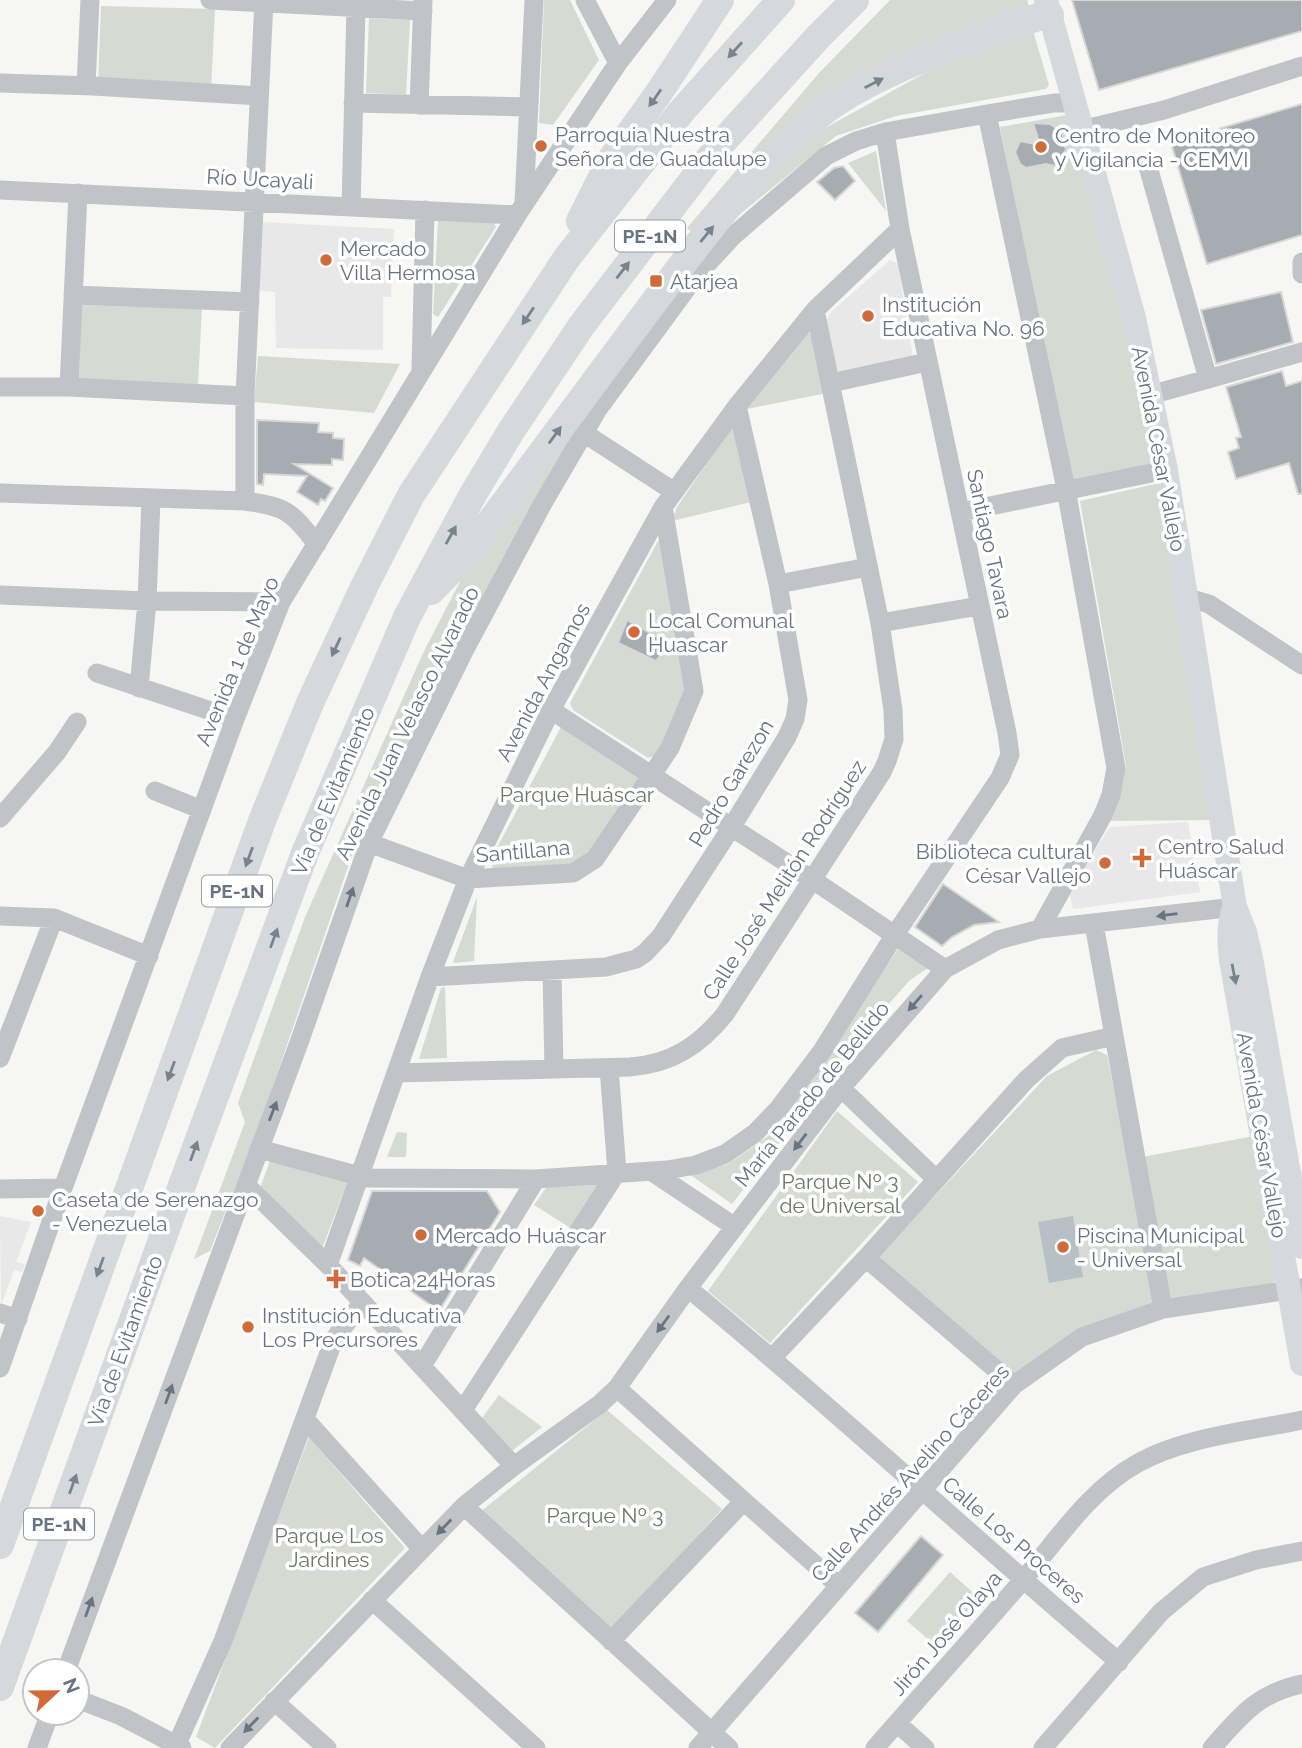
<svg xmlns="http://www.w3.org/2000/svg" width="1302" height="1748" viewBox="0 0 1302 1748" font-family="Raleway,sans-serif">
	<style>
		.built { fill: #e7e8e7 }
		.green { fill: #d5dbd3 }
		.water { fill: #b7c0c5 }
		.building { fill: #a6acb2; stroke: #d7d8d6; stroke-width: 2 }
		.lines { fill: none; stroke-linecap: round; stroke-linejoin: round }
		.minor { stroke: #c0c3c7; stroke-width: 19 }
		.major { stroke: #d5d8dc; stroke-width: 24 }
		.highway { stroke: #d5d8dc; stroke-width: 28 }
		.oneway { fill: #78838f }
		.oneway2 { fill: #687481 }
		.poi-dot { fill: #d06a39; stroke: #fff; stroke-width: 2.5 }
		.labels { text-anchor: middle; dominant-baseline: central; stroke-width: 7; stroke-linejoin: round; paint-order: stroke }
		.shield { fill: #fff; stroke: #959ea7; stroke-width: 2 }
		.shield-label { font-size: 19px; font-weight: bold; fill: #687481 }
		.poi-label { font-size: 21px; fill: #687481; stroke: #fff; text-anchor: start }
		.street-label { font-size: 21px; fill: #687481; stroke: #fff }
		.park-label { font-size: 21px; fill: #697966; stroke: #fff }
	</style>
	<rect width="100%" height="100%" fill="#f6f6f3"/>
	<path class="built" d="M260,222L394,229L391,297H383V350L276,348L275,292L257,290Z
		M890,260L898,264L913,358L837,375L827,320L831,312Z
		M1188,822L1200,892L1073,909L1069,890L1110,827Z
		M0,1216L31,1222L16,1262L25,1264L22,1272L14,1270L1,1306Z"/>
	<path class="green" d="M544,0H570L599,60L553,125L539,123Z
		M890,0H1027L1030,10L878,71L696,235L687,228L819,73Z
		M101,6L215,9L211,90L98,83Z
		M369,18L410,20L406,95L366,93Z
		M1027,29L1034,34L1049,85L1046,89L896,116L836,136L734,219L807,138L934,68Z
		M1067,115L1124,301L1157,464L1072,482L1069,478L1000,127Z
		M876,151L886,211L848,163Z
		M438,221H493L496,227L438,317L433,314Z
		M81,305L202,309L198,384H79Z
		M804,332L810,333L827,393L747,409L746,403Z
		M258,356L400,364L374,413L254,402Z
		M733,425L751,502L672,521L677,507Z
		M561,437L569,443L452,654L353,852L260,1124L210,1251L194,1259L245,1122L238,1103L305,917L424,651L466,570Z
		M1155,484L1160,486L1211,820L1109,821L1122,787L1126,766L1080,501Z
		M662,540L687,700L655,756L648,758L573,710L570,703L658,541Z
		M561,727L642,778L590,855C563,875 524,868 493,868L490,861Z
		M477,897L474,961L455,963L453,962Z
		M898,949L928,968L909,981L887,1006L732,1204L689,1174L728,1164L774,1132Z
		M445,987L447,1058L419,1059L441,988Z
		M1096,1050L1107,1055L1158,1304L1010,1377L875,1260L1047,1076Z
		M837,1111L918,1182L770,1343L708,1291Z
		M397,1132L407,1133L406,1157H387Z
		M1254,1136L1278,1277L1272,1284L1176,1301L1170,1297L1142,1157Z
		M271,1158L348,1180L323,1246H319L259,1191Z
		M550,1182L600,1183L572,1229L534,1205Z
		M499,1395L542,1427L512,1451L482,1418Z
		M607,1410L722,1509L611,1631L479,1513Z
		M309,1437L405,1548L215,1748L196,1737Z
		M950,1572L979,1598L937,1647L907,1621Z"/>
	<path class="water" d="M1073,1216L1083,1277L1049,1283L1038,1222Z"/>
	<path class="building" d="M1072,0H1302V31L1099,90Z
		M1302,104V235L1207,264L1171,143Z
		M1033,123L1050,124L1062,132L1066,150L1055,166L1046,164L1026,168L1020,164L1015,152L1020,141L1040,145Z
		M843,166L855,181L835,200L817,182L834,168Z
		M1281,292L1293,342L1216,364L1201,310Z
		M1282,371L1286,386L1302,381V494H1298L1289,463L1236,479L1228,452L1239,448L1236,438L1241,437L1226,387Z
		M257,420L319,423L318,432L333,433V438L344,439L343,460L332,459V465L294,464L333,488L325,501L321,499L318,505L297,492L307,476L264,474L263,485L257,484Z
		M627,620L669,644L656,661L618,643Z
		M943,884L999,922L974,925L952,937L942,946L915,927Z
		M372,1191H487L500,1212L439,1311L364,1258L360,1266L348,1260Z
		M921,1536L943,1555L878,1632L855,1613Z"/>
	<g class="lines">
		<path class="minor" d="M210,0L423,11
			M585,0L618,63
			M0,83L93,86L259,96
			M86,86L90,0
			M353,103L527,107
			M419,105L423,0
			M987,114L1066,489L1116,768L1111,795L1103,815L1040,929
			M1081,130L1164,110L1302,66
			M1147,163L1208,379L1150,395
			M0,190L517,215
			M524,203L534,0
			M351,207L356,8
			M1302,262V274
			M73,295L250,302
			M421,370L425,210
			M1208,379L1302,352
			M831,383L927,362
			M0,387H69L245,396
			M69,387L78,193
			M584,433L673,491
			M0,493L245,501C288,507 290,511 317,544
			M245,501V396L264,0
			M961,512L1166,470
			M778,584L868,567
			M0,595L147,601L281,602
			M1185,597L1209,604L1302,665
			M880,623L979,606
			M97,673L235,719
			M139,688L147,601L151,499
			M551,710L813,880L945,969
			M155,791L202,810
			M0,818L57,752L77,722
			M369,843L468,879L573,873L595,859L670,748L694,691L663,507
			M0,916L54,918L149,956
			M1094,924L1163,1309
			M552,971L554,1069
			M430,977L606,967L636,959L645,953L661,936L731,828L787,737L795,719L798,700L778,584L737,406
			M0,1058L54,918
			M397,1073L630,1067C671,1064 699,1046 725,1014L882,772L887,761L894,739L893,710L880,623L815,310
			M841,1088L936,1179
			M259,1149L367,1178L536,1179L667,1170L696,1165L725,1154L755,1133L779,1108L822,1051L894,936L1000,778L1010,755L1007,733L900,229L885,132
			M651,1171L735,1227
			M246,1185L328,1265L514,1466
			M0,1189L63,1188
			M866,1258L1014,1385
			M328,1265L430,977L468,879L551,710L663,507L737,406L815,310L900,229
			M688,1288C835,1409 974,1539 1119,1662
			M0,1313L18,1319
			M772,1358L866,1258L1026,1080L1062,1048L1114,1036
			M422,1366L536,1179
			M0,1368L63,1188L235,719L281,602L517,215L618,63L667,0
			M617,1388L839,1586
			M463,1410L617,1172L609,1068
			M305,1419L422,1549
			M464,1506L729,1748
			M372,1600L536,1748
			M611,1641L743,1502
			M66,1671L300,1040L369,843L464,651L543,503L598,409L695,277L733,236L826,156L856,141L885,132L987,114L1054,103H1074
			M77,1699L121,1716L182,1748
			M274,1701L327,1748
			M897,1723L925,1748
			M177,1744L223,1641L334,1339L362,1303
			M37,1748L50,1713
			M230,1748L464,1506L514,1466L600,1404L617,1388L688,1288L841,1088L945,969L998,940L1040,929L1235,907
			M698,1748L1014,1385L1082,1337L1163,1309L1302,1288
			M875,1748C924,1692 974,1637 1023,1580C1058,1539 1089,1490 1138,1463C1184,1437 1250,1431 1302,1420
			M1043,1748L1161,1612L1203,1577L1256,1560L1302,1551
			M1212,1748C1241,1715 1258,1693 1302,1684"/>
		<path class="major" d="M1046,0L1134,318L1166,470L1235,907L1245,932L1251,958L1302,1247
			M1234,908C1228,926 1229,941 1231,960L1302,1364"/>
		<path class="highway" d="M580,221L610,161L658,94L720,0
			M431,591L465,556C525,475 585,394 645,314C698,244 750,170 819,115C875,71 973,39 1041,16L1050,15
			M0,1545L262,821L310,703L365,585L411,495L566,259L681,112L781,0
			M0,1687L171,1215L305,853L407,617L472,496L511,431L582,325L718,147L819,36L855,0"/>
	</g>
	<defs><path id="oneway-solid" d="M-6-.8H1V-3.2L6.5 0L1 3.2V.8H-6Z" transform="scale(1.75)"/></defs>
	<g class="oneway">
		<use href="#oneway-solid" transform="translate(735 50) rotate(132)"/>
		<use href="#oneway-solid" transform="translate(874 83) rotate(-27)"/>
		<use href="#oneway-solid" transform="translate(655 98) rotate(125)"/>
		<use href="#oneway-solid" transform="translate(707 234) rotate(-51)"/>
		<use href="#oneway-solid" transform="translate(623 270) rotate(-52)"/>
		<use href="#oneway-solid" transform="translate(528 316) rotate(124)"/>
		<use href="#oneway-solid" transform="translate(555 435) rotate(-54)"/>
		<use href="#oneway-solid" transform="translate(451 535) rotate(-61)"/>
		<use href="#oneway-solid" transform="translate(336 647) rotate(115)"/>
		<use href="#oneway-solid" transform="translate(249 857) rotate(110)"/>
		<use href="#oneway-solid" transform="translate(274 938) rotate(-70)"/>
		<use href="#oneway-solid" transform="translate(1234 974) rotate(79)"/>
		<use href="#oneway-solid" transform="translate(171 1071) rotate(110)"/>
		<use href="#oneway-solid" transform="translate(194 1151) rotate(-70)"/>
		<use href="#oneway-solid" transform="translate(100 1267) rotate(110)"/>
		<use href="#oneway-solid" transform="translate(73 1484) rotate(-70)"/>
	</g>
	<g class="oneway2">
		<use href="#oneway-solid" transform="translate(350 897) rotate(-71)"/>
		<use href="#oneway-solid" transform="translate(1167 915) rotate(173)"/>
		<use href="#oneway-solid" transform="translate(915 1003) rotate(131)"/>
		<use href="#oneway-solid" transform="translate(273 1111) rotate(-69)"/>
		<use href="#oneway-solid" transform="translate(800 1142) rotate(127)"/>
		<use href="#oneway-solid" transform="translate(663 1324) rotate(126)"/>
		<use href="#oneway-solid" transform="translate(169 1394) rotate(-70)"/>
		<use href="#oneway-solid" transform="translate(444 1527) rotate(134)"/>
		<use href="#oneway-solid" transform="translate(89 1607) rotate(-70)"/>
		<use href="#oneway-solid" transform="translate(251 1725) rotate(134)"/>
	</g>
	<g class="poi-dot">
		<circle cx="541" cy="146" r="7"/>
		<circle cx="1041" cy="147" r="7"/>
		<circle cx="326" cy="260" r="7"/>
		<rect x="649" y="274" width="14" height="14" rx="3.5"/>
		<circle cx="868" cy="316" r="7"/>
		<circle cx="634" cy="632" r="7"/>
		<path d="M1138.5 847.5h7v7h7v7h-7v7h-7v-7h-7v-7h7z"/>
		<circle cx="1105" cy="863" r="7"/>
		<circle cx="38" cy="1211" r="7"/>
		<circle cx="421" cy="1235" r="7"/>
		<circle cx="1063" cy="1247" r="7"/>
		<path d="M332.5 1268.5h7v7h7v7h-7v7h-7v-7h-7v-7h7z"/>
		<circle cx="248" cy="1327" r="7"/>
	</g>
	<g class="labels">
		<g class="shield">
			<rect x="615" y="220.5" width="70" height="31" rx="5"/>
			<rect x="202" y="875.5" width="70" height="31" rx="5"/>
			<rect x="24" y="1508.5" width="70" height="31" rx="5"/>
		</g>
		<g class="shield-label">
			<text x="650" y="236">PE-1N</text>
			<text x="237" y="891">PE-1N</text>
			<text x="59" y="1524">PE-1N</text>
		</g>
		<g class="poi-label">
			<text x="555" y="134">Parroquia Nuestra<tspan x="555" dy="24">Señora de Guadalupe</tspan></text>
			<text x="1055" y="135">Centro de Monitoreo<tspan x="1055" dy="24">y Vigilancia - CEMVI</tspan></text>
			<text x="340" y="248">Mercado<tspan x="340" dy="24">Villa Hermosa</tspan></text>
			<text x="670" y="281">Atarjea</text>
			<text x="882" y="304">Institución<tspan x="882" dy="24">Educativa No. 96</tspan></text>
			<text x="648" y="620">Local Comunal<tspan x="648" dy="24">Huascar</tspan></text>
			<text x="1158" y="846">Centro Salud<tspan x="1158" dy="24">Huáscar</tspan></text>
			<text x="1091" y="851" text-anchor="end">Biblioteca cultural<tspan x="1091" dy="24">César Vallejo</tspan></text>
			<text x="52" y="1199">Caseta de Serenazgo<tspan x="52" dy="24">- Venezuela</tspan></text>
			<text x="435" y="1235">Mercado Huáscar</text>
			<text x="1077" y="1235">Piscina Municipal<tspan x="1077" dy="24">- Universal</tspan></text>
			<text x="350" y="1279">Botica 24Horas</text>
			<text x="262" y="1315">Institución Educativa<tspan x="262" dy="24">Los Precursores</tspan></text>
		</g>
		<g class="street-label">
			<text transform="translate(260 179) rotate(3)">Río Ucayali</text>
			<text transform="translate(1159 449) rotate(79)">Avenida César Vallejo</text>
			<text transform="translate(990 544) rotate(78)">Santiago Tavara</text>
			<text transform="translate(237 661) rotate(-67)">Avenida 1 de Mayo</text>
			<text transform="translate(543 682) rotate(-62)">Avenida Angamos</text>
			<text transform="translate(407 723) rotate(-64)">Avenida Juan Velasco Alvarado</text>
			<text transform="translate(731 783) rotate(-59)">Pedro Garezon</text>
			<text transform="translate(333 791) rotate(-67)">Vía de Evitamiento</text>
			<text transform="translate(523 851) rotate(-5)">Santillana</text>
			<text transform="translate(784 880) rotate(-57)">Calle José Melitón Rodríguez</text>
			<text transform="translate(812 1094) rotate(-51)">María Parado de Bellido</text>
			<text transform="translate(1262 1135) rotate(80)">Avenida César Vallejo</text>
			<text transform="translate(125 1341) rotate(-70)">Vía de Evitamiento</text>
			<text transform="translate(910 1473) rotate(-48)">Calle Andrés Avelino Cáceres</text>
			<text transform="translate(1014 1540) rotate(41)">Calle Los Proceres</text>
			<text transform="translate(946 1633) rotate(-49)">Jirón José Olaya</text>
		</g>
		<g class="park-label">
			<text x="577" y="794">Parque Huáscar</text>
			<text x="840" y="1181">Parque Nº 3<tspan x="840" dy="24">de Universal</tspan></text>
			<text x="605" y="1515">Parque Nº 3</text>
			<text x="329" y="1535">Parque Los<tspan x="329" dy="24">Jardines</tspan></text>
		</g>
	</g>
	<g transform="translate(56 1692) rotate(68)"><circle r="33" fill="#ffffff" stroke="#c3c7cd" stroke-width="2"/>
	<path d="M0-5L12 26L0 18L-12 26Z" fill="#d06a39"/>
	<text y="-10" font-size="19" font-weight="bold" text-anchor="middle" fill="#687481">N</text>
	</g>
</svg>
